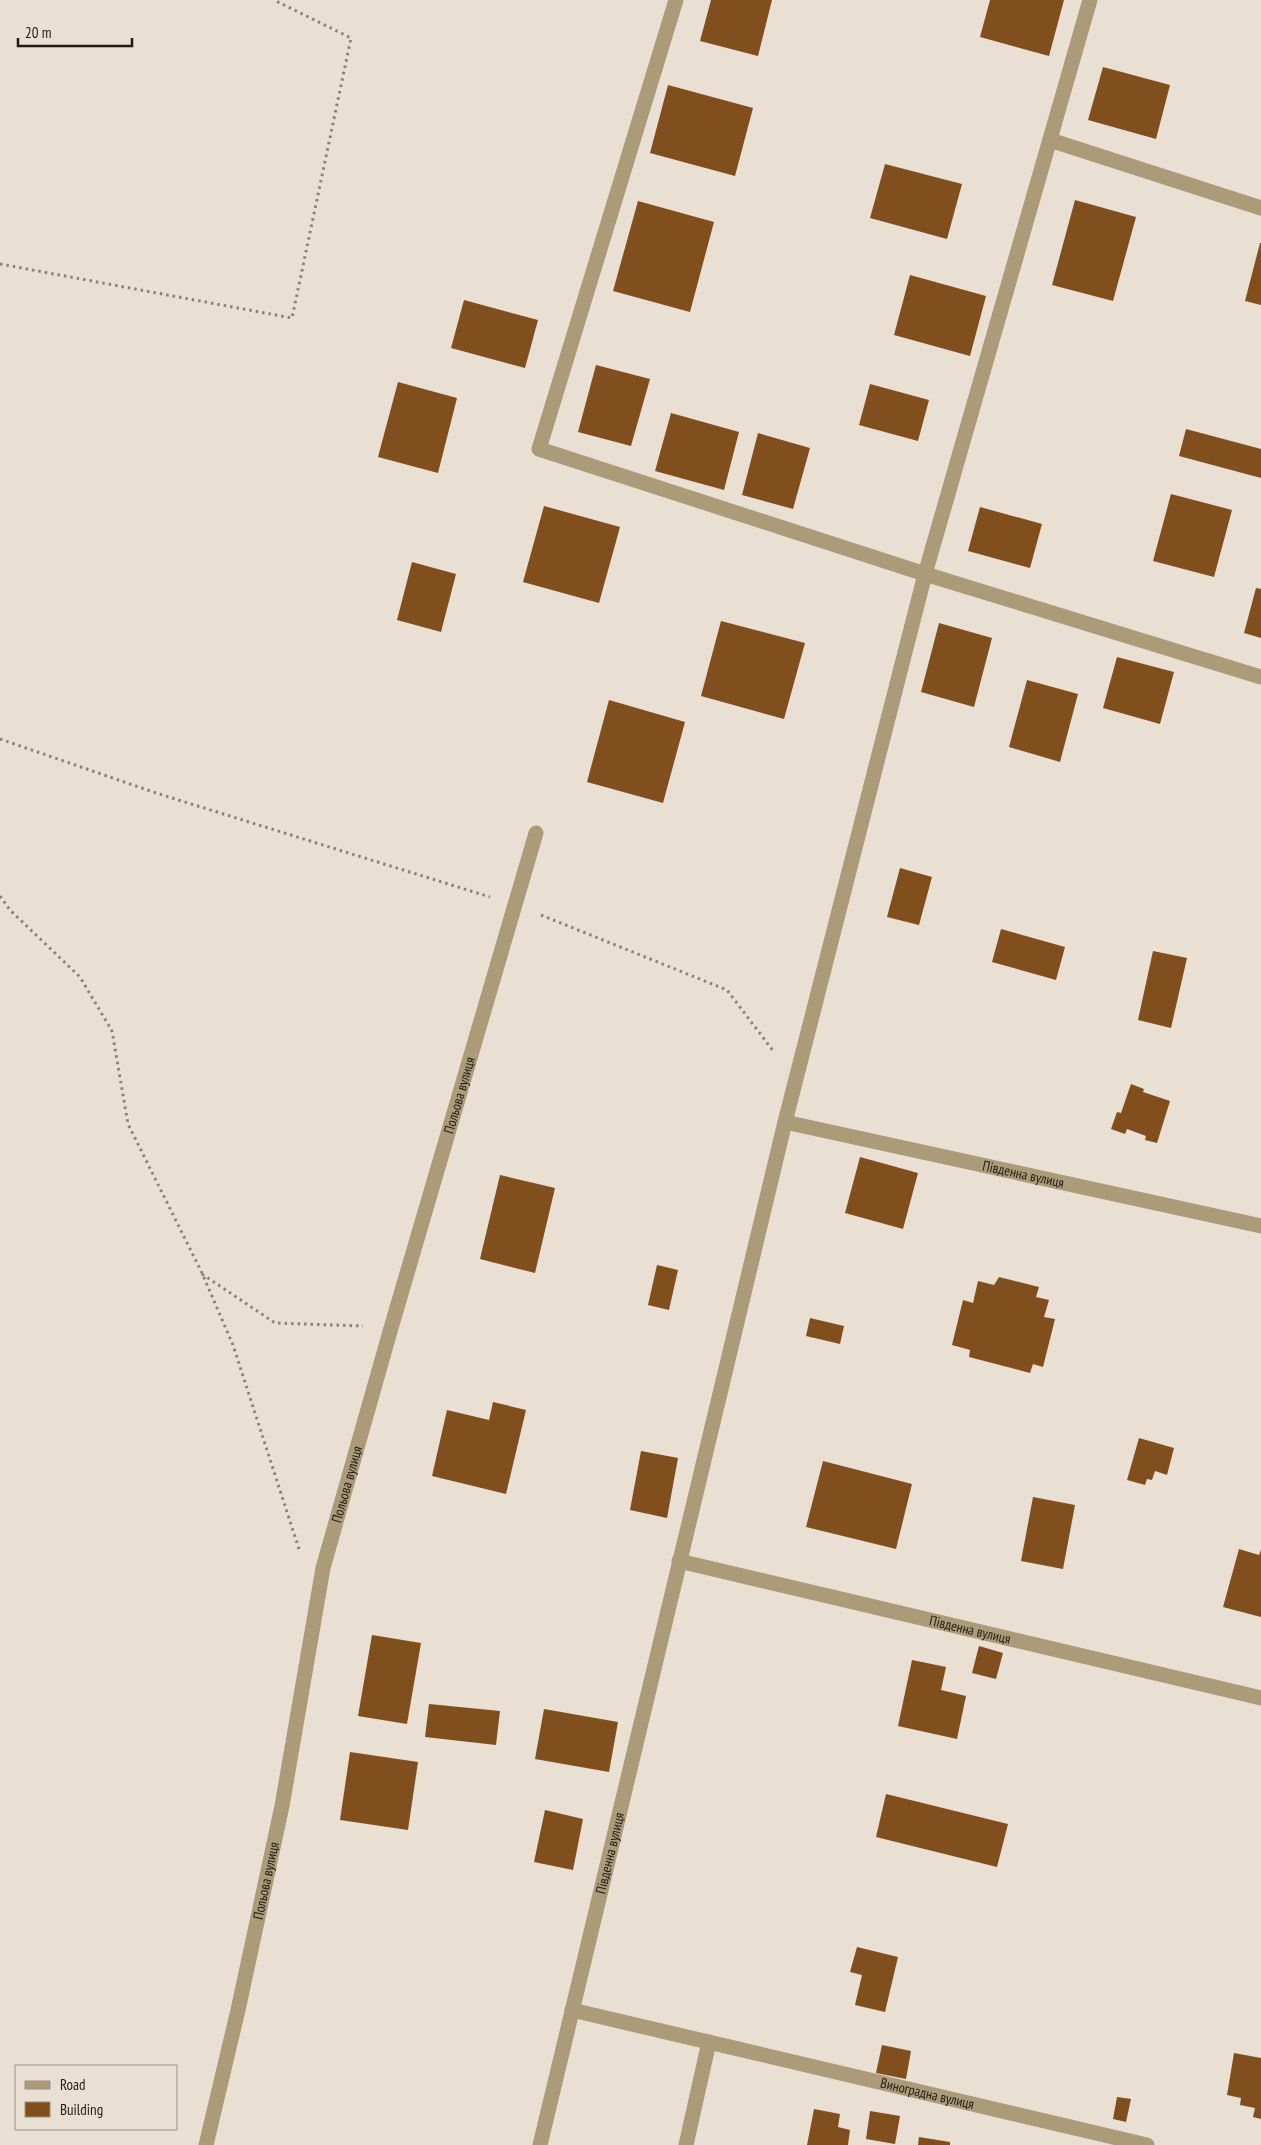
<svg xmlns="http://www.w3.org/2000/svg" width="1261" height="2145" viewBox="0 0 1261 2145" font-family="'PT Sans Narrow',sans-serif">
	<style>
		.building { fill: #804f1d }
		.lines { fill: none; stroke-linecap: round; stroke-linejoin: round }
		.path { stroke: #8a827a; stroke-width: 3; stroke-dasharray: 2.5 4; stroke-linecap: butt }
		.minor { stroke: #ab9b78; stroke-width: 15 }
		.labels { text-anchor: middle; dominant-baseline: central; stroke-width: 5; stroke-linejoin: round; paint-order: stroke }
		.street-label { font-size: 14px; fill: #1f1b17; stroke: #eadfd3 }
	</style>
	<rect width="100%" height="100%" fill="#eadfd3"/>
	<path class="building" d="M711,0H772L758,56L700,41Z
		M990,0H1064L1049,56L980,37Z
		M1103,67L1170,85L1156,139L1088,120Z
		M668,85L753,108L735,176L650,153Z
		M885,164L962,184L947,239L870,218Z
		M1075,200L1136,217L1113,301L1052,285Z
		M638,201L714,222L690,312L613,291Z
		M1260,243H1261V305L1245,301Z
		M910,275L986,296L970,356L894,335Z
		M464,300L538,320L525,368L451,348Z
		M596,365L650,379L631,446L578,432Z
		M398,382L457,398L438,473L378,457Z
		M870,384L929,400L918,441L859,425Z
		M671,413L739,432L724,490L655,471Z
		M1186,429L1261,449V478L1179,456Z
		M758,433L810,448L793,509L742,495Z
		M1171,494L1232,510L1214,577L1153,561Z
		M544,506L620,527L599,603L523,582Z
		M980,507L1042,524L1030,568L968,551Z
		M412,562L456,574L441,632L397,620Z
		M1256,588L1261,589V638L1244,633Z
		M721,621L805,643L784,719L701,696Z
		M939,623L992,638L974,707L921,692Z
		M1117,657L1174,672L1160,724L1103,708Z
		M1027,680L1078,694L1060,762L1009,747Z
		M609,700L685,722L663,803L587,782Z
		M900,868L932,877L919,925L887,917Z
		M1001,929L1065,947L1056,980L992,962Z
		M1153,951L1187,958L1171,1028L1138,1020Z
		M1131,1084L1144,1089L1143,1092L1170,1101L1157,1143L1145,1140L1146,1136L1127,1129L1125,1134L1111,1129L1117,1112L1121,1113Z
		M860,1157L918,1173L903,1229L845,1213Z
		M500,1175L555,1188L535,1273L480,1259Z
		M657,1265L678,1270L669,1310L648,1305Z
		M999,1277L1039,1287L1036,1297L1049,1300L1044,1317L1055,1319L1043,1367L1033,1364L1030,1373L969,1357L970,1350L952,1345L963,1300L973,1303L978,1281L994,1285Z
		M810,1318L844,1326L840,1344L806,1336Z
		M493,1402L526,1410L506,1494L432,1476L447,1410L489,1420Z
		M1139,1438L1174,1448L1167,1475L1155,1471L1152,1480L1147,1479L1145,1485L1127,1480Z
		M641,1451L678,1458L667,1518L630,1510Z
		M823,1461L912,1484L896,1549L806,1527Z
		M1033,1497L1075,1505L1063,1569L1021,1561Z
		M1239,1549L1259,1555L1261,1550V1617L1223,1607Z
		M372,1635L421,1643L407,1724L358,1716Z
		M979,1646L1003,1653L996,1679L972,1673Z
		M912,1660L946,1667L941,1690L966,1696L957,1739L898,1726Z
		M429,1704L500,1711L496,1745L425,1737Z
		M544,1709L618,1722L609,1772L535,1759Z
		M350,1752L418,1762L408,1830L340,1820Z
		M886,1794L1008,1824L997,1867L876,1837Z
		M545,1810L583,1819L573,1870L534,1862Z
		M857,1947L898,1957L885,2012L855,2005L862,1975L850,1972Z
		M882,2045L911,2051L906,2079L876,2073Z
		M1234,2053L1261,2058V2119L1253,2117L1255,2108L1240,2105L1241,2098L1227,2095Z
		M1117,2097L1131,2099L1126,2122L1113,2119Z
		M814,2109L840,2114L838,2127L850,2130L848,2145H807Z
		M870,2111L900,2116L895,2144L866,2139Z
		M919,2137L950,2142V2145H918Z"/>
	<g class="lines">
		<path class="path" d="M0,264L292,318L351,38L274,0
			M0,739L156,793L490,897
			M0,896L10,910L80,977L112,1031L128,1124L202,1273L233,1345L299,1549
			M541,915L727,990L774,1052
			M202,1274L275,1323L363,1326"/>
		<g class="minor">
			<path d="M676,0L539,449L925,574L1261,677"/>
			<path d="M1050,140L1261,208"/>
			<path id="s1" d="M785,1122L1261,1226"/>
			<path id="s2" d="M679,1561L1261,1698"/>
			<path id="s3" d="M572,2010L1147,2145"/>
			<path id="s4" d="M206,2145L238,2010L282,1806L323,1568L391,1328L536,833"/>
			<path id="s5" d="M540,2145L785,1122L925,574L1090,0"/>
			<path d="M686,2145L709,2042"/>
		</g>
	</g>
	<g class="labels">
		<g class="street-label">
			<text stroke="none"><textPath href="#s4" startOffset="1081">Польова вулиця</textPath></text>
			<text stroke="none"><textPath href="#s1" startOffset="244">Південна вулиця</textPath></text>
			<text stroke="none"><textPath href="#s4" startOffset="676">Польова вулиця</textPath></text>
			<text stroke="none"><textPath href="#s2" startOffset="299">Південна вулиця</textPath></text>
			<text stroke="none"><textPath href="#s5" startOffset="300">Південна вулиця</textPath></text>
			<text stroke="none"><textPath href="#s4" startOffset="271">Польова вулиця</textPath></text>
			<text stroke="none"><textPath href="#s3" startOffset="365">Виноградна вулиця</textPath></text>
		</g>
	</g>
	<rect x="15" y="2065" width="162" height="65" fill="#eadfd3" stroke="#999188"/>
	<rect x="25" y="2081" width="25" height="8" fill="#ab9b78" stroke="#999188"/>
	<text x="60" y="2090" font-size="15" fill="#1f1b17">Road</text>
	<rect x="25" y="2102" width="25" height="15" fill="#804f1d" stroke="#999188"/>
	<text x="60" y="2115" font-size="15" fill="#1f1b17">Building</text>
	<path d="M18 38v8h114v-8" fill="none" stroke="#1f1b17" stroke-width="2.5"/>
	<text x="25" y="38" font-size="15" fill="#1f1b17" stroke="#eadfd3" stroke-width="4" paint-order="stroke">20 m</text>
</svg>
